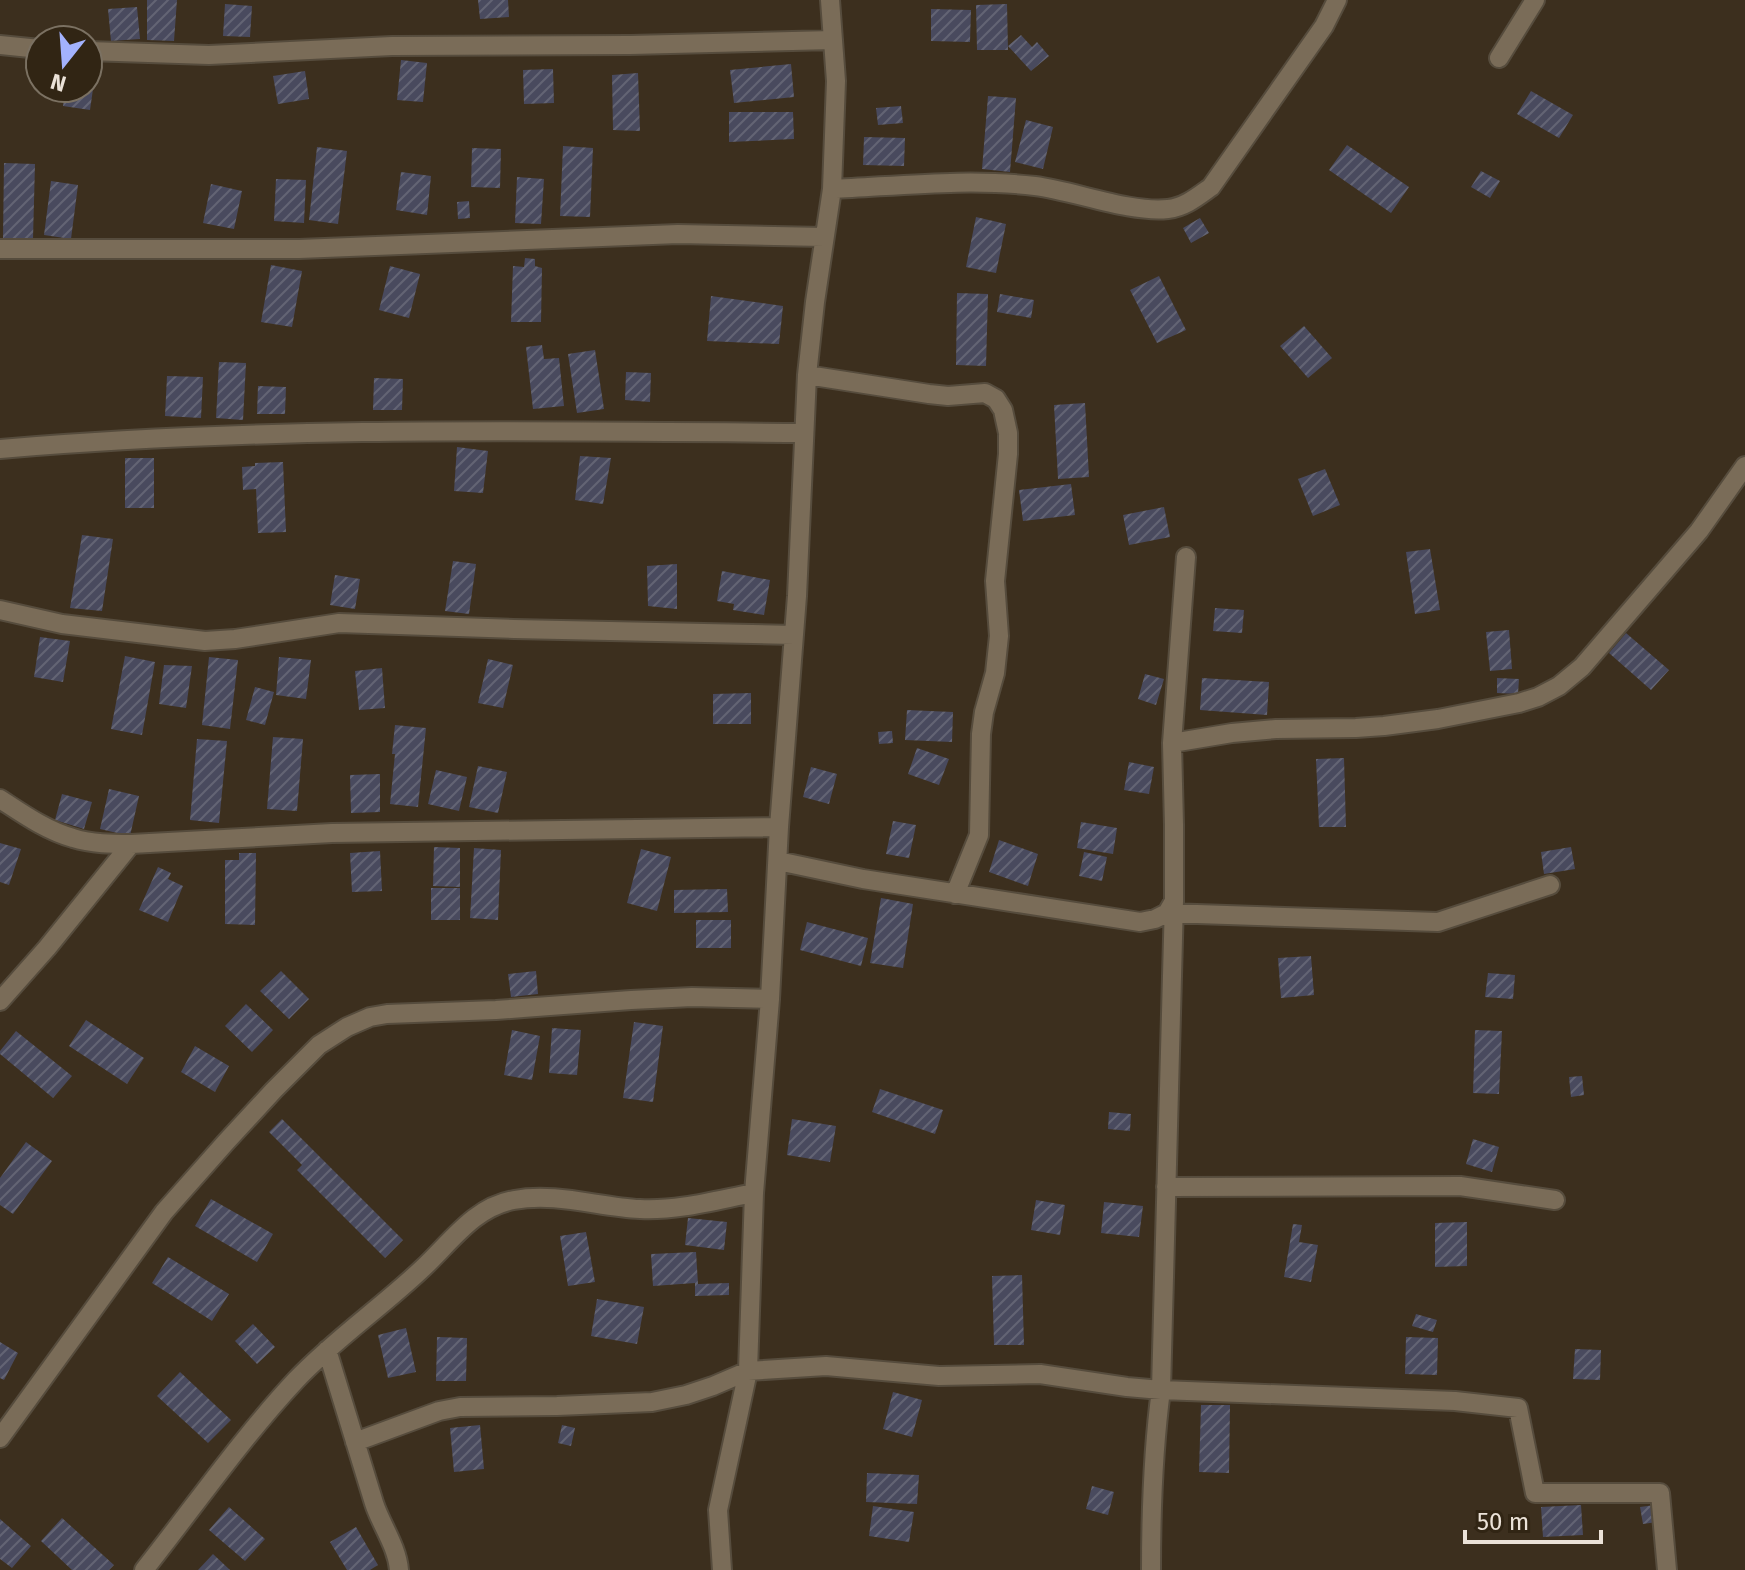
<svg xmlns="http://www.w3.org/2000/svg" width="1745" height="1570" viewBox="0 0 1745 1570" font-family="'Fira Sans',sans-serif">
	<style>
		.building { fill: url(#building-hatch) }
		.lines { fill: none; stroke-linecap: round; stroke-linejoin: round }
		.street-casing { stroke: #564c3d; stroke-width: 22 }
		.street { stroke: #7a6c58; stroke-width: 18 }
	</style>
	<defs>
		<pattern id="building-hatch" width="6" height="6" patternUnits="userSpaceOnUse" patternTransform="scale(2)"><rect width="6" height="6" fill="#494a5e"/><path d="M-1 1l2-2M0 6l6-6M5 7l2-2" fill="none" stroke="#636474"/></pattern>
	</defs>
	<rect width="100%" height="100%" fill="#3c2f1e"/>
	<path class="building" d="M147,0H177L174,41L147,40Z
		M478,0H508L509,17L480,19Z
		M225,4L252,6L250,37L223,36Z
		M1007,4L1008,50H977L976,5Z
		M137,7L140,39L111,41L108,9Z
		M931,9L971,10L970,42L931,41Z
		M1021,35L1032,47L1037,42L1049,56L1031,71L1008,46Z
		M401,60L427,63L423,102L397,100Z
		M791,64L794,97L734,103L730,70Z
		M553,69L554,103L524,104L523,70Z
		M305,71L309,99L278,104L273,76Z
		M638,73L640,131L613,130L612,75Z
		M88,74L95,75L90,110L63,106L66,88H88Z
		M1531,91L1573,115L1559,138L1517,114Z
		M988,96L1016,98L1010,172L982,169Z
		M901,106L903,123L878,125L876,108Z
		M729,112H793L794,139L729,142Z
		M1026,120L1053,127L1043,169L1015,162Z
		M864,137L905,138L904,166L863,165Z
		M1347,145L1409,187L1391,213L1329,170Z
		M563,146L593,148L590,217L560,216Z
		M317,147L347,151L338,224L309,220Z
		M472,148L501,149L500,188L471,187Z
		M4,163L35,164L33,239L3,238Z
		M1481,171L1500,181L1490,198L1471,187Z
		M401,172L431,176L427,215L396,210Z
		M517,177L544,179L541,224L515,223Z
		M276,179L306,180L304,223L274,221Z
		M51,181L78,185L71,239L44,235Z
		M211,184L242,191L234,229L203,223Z
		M469,201L470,218L458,219L457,202Z
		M976,217L1006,224L996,273L966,267Z
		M1200,218L1209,233L1191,243L1183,228Z
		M525,258L535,259V266L542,268L541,322H511L513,266L524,267Z
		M271,265L302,271L292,327L261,322Z
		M390,266L420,274L409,318L379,310Z
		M1159,276L1186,330L1157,343L1130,290Z
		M957,293L988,294L986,366L956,365Z
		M1000,294L1034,300L1031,318L997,312Z
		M711,296L783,306L779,344L707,341Z
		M1304,326L1332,358L1308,378L1280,346Z
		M542,345L544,359L559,358L564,406L533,409L526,347Z
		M595,350L604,409L577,413L568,354Z
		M219,362L246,363L243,420L216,418Z
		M626,372L651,373L650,402L625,400Z
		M167,376L203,377L201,418L165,416Z
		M374,378L403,379L402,410H373Z
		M258,386L286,387L285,414H257Z
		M1085,403L1089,477L1058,479L1054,405Z
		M457,447L488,451L483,493L454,491Z
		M580,456L611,458L603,504L575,500Z
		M125,458H154V508H125Z
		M283,462L286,532L258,533L256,489L243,490L242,467L255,466V463Z
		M1325,469L1340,505L1313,516L1298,479Z
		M1071,484L1075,515L1023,521L1019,490Z
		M1164,507L1170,537L1129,545L1123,515Z
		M82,535L113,539L102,611L70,608Z
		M1430,549L1440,610L1415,614L1406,552Z
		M453,561L476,564L469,614L445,611Z
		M677,564V609L648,606L647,566Z
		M722,571L770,580L764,615L733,610L734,604L717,601Z
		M335,575L360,579L355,609L330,605Z
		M1215,608L1244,610L1242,633L1213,631Z
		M1509,630L1512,669L1490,671L1486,632Z
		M1626,633L1669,670L1651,690L1609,653Z
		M40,637L70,641L63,682L34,677Z
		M125,656L155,662L142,735L111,729Z
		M209,657L238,660L230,729L202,725Z
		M279,657L311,660L306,699L276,695Z
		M488,659L513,665L503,708L478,703Z
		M164,665L192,666L186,708L159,704Z
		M382,668L385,708L359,710L355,671Z
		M1145,674L1164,679L1156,705L1138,699Z
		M1202,678L1269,682L1267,715L1200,710Z
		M1497,678L1519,679L1518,694L1497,693Z
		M255,687L274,692L265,725L246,720Z
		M751,693V724H713V694Z
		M907,710L953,712L952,742L905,740Z
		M395,725L426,728L418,807L390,804L395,754H392Z
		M892,731L893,743L879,744L878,732Z
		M273,737L303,739L297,811L267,809Z
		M197,739L227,741L219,823L190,820Z
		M917,748L949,759L939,785L908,774Z
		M1344,758L1346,827H1319L1316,759Z
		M1129,762L1154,767L1149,794L1124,790Z
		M478,766L507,772L498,813L469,807Z
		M811,767L837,774L829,804L803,797Z
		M436,770L467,777L459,811L428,804Z
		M380,774V812L351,813L350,775Z
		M109,789L139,796L130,836L100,829Z
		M62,794L92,802L84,829L55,820Z
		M893,821L916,825L909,858L886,854Z
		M1081,822L1117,828L1113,854L1077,848Z
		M999,840L1038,854L1028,886L989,872Z
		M0,843L21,849L9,885L0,882Z
		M434,847L460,848V887L433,886Z
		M1571,847L1575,869L1544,874L1541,852Z
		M474,848L501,850L498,920L470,918Z
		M641,849L671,857L657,911L627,903Z
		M380,851L382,891L352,892L350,853Z
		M1084,852L1107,857L1102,881L1079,876Z
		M239,853H256L255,925L225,924V860H239Z
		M158,867L171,873L168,879L183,886L168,922L139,910Z
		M431,888H460V920H431Z
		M727,889L728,912L674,913V890Z
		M881,898L913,904L903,968L870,963Z
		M696,920H731V948H696Z
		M807,922L868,938L861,966L800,950Z
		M1311,956L1314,995L1281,998L1278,958Z
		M281,971L309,999L289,1019L260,991Z
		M536,971L538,994L511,997L508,974Z
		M1488,973L1515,975L1513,999L1485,997Z
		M246,1004L273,1030L252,1052L225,1026Z
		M86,1020L144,1058L127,1084L69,1046Z
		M634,1022L663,1026L653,1102L623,1098Z
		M552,1028L581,1030L577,1075L549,1073Z
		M512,1030L540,1036L532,1080L504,1075Z
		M1475,1030L1502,1031L1499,1094L1473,1093Z
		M16,1031L72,1076L53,1098L0,1054V1051Z
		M195,1046L229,1066L215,1092L181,1072Z
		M1582,1076L1584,1095L1571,1097L1569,1077Z
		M880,1089L943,1110L935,1134L872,1112Z
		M1109,1112L1131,1114L1130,1131L1108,1129Z
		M282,1119L403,1240L385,1258L297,1170L302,1165L269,1132Z
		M792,1119L836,1126L830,1162L787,1155Z
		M1473,1139L1499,1147L1492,1172L1466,1164Z
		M26,1142L52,1161L13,1214L0,1205V1178Z
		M211,1199L273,1234L257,1262L195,1226Z
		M1036,1200L1065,1205L1060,1235L1031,1230Z
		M1104,1202L1143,1206L1139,1237L1101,1233Z
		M688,1218L727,1222L724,1250L685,1245Z
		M1467,1222V1266L1435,1267V1223Z
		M1293,1224L1302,1225L1299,1242L1318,1245L1311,1282L1284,1277Z
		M586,1232L595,1282L568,1286L560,1236Z
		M696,1252L698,1284L729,1283V1295L695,1296V1283L653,1286L651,1254Z
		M168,1257L229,1294L212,1321L152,1283Z
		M1022,1275L1024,1345H994L992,1276Z
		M597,1299L644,1307L637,1344L591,1336Z
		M1416,1314L1437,1320L1433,1332L1412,1326Z
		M253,1324L275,1347L257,1364L235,1341Z
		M406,1328L416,1372L388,1378L378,1335Z
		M437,1337L467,1338L466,1381H436Z
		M1406,1337L1438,1338L1437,1375L1405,1374Z
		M0,1342L18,1353L4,1380L0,1378Z
		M1575,1349L1601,1350L1600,1380L1573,1379Z
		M180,1372L231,1420L208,1443L157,1396Z
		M893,1392L922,1400L912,1437L883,1429Z
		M1201,1405H1230L1229,1473L1199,1472Z
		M480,1425L484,1469L454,1472L450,1428Z
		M562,1425L575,1428L571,1446L558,1443Z
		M867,1473L919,1475L917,1504L866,1502Z
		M1092,1486L1114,1492L1108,1515L1086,1509Z
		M1581,1505L1583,1535L1543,1537L1541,1507Z
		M1655,1505L1657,1522L1643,1524L1640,1507Z
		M873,1506L914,1512L909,1542L869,1536Z
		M229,1507L265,1539L245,1561L209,1530Z
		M62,1518L114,1565L109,1570H72L41,1541Z
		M0,1519L31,1546L12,1568L0,1559Z
		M356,1527L378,1565L370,1570H347L330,1542Z
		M213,1554L230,1570H198Z"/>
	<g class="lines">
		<defs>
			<path id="street" d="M0,45L40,49
				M88,51L209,55L392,46L630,45L833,40
				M1499,58L1535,0
				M832,189C899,186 968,178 1035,186C1075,191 1129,213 1168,209C1185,207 1197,197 1211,187L1324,26L1337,0
				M0,249H299L678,234L824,237
				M807,375L929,394L948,396L985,393L996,399L1003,410L1008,433V454L995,581L999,636L995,673L984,712L981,734L979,835L955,894
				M0,449C267,426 536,431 804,433
				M0,610L62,624L205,641L235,639L339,623L514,629L794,635
				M1172,743L1232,733L1276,729L1356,728L1384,726L1438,719L1519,703L1538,697L1559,686L1582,667L1699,531L1745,466
				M0,799C23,814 47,831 73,838C92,844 112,844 131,844L332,833L779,827
				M778,861L863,879L1140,922L1155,919L1167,913L1174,901V825L1172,743L1186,557
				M1167,913L1438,922L1550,885
				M0,1001L47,948L131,844
				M1166,1187L1460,1186L1555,1200
				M327,1350L374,1503C381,1525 397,1546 399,1570
				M0,1438L164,1212L226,1142L274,1090L319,1045L347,1027L370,1017L387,1014L496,1010L631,1000L692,997L770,999
				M355,1442L439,1411L460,1407L557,1406L652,1402L686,1395L713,1386L748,1371L826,1366L939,1376L1040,1374L1127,1387L1161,1390L1455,1401L1518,1408L1535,1493H1660L1667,1570
				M144,1570C194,1507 241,1439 296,1380C335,1339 382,1307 423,1268C451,1242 474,1207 514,1200C555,1192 599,1207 640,1209C678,1211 717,1200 754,1193
				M722,1570L718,1510L748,1371L754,1193L770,999L779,827L797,596L807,375L815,302L832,189L836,81L830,0
				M1151,1570C1151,1509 1153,1450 1161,1390L1174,901"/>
		</defs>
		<use href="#street" class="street-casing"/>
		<use href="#street" class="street"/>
	</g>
	<g transform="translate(64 64) rotate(197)"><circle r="38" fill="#312514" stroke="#7b7162" stroke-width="2"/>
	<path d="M0-6L14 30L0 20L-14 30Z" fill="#a3b2fd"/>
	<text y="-12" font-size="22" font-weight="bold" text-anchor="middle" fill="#ebe2d8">N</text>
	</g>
	<path d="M1465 1530v12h136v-12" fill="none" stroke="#ebe2d8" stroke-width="4"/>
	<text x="1477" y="1530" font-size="24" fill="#ebe2d8" stroke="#312514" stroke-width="6" paint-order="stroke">50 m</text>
</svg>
